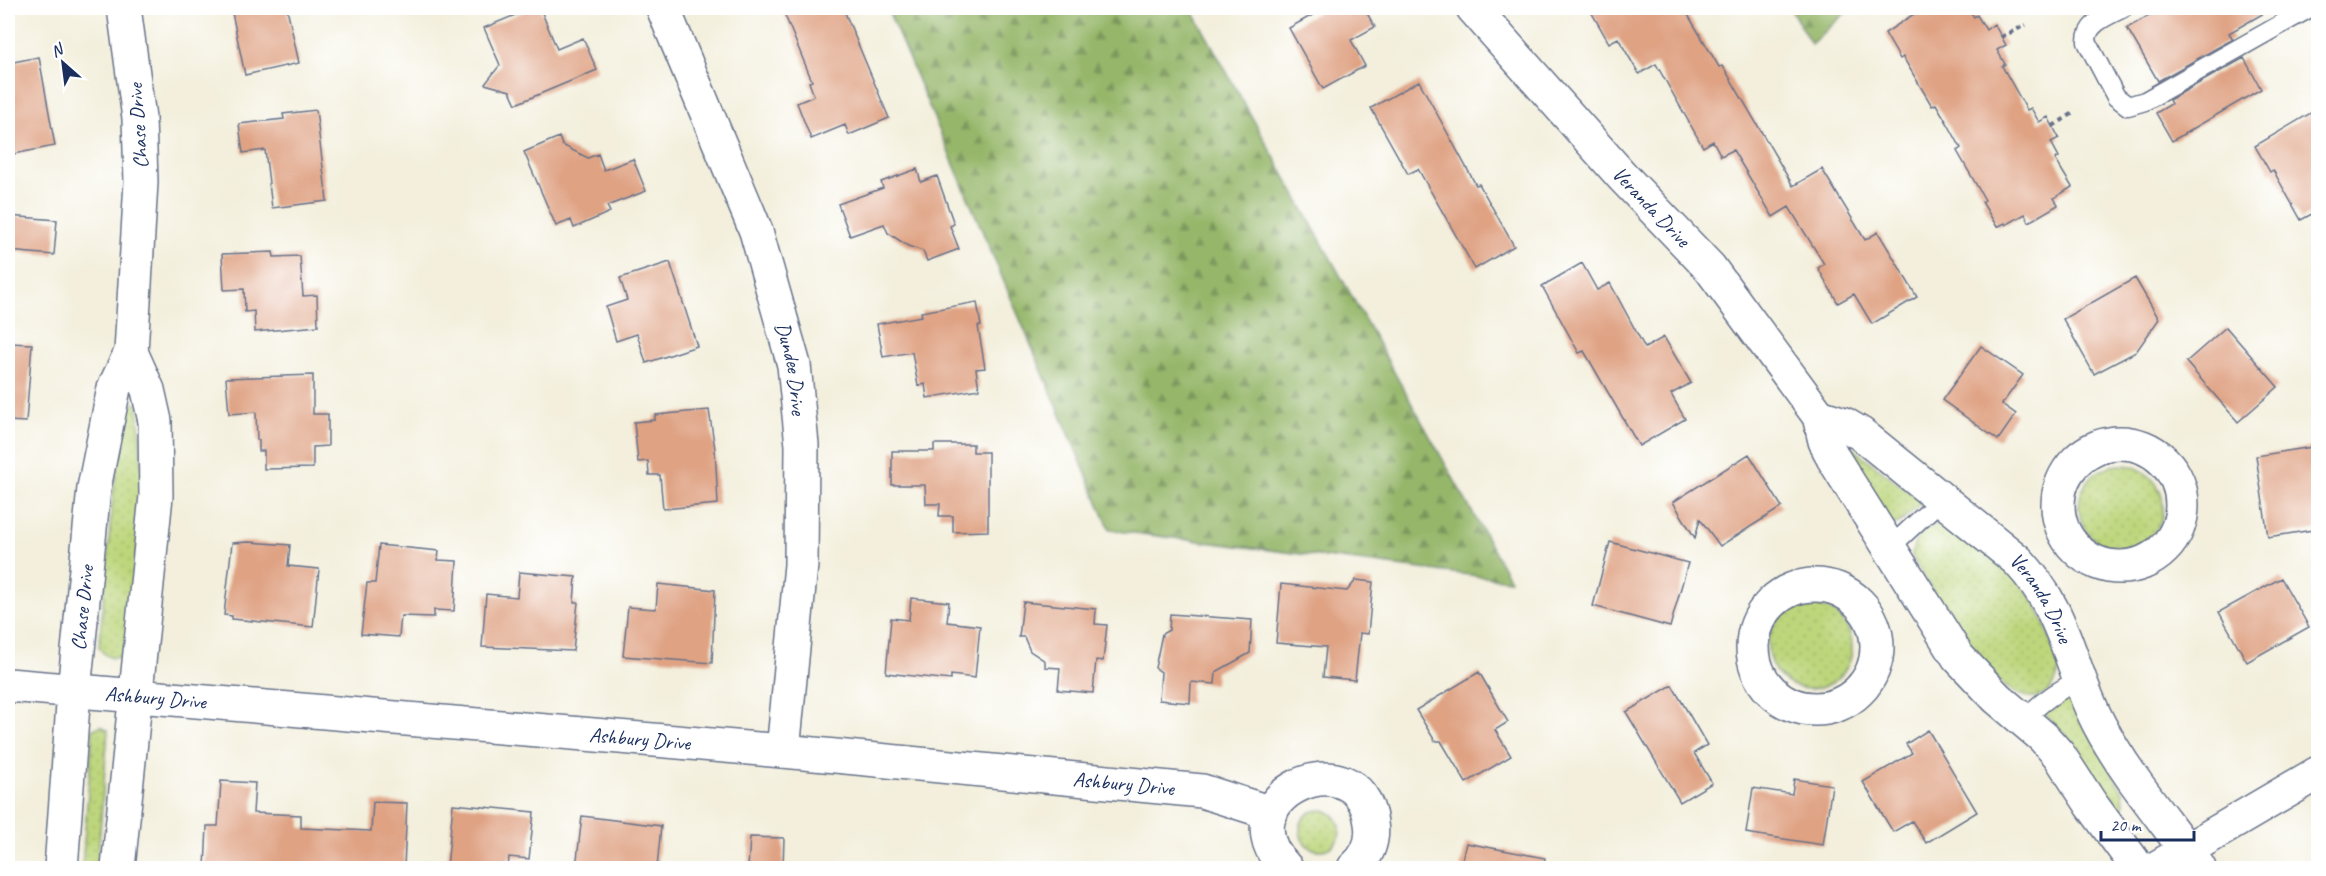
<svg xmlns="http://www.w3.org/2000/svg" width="2326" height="876" viewBox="0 0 2326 876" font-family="Caveat,sans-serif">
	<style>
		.grass { fill: url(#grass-dots); stroke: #6c826c; stroke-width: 1.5 }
		.forest { fill: url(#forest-firs); stroke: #587364; stroke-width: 1.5 }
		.building { fill: #dfa283 }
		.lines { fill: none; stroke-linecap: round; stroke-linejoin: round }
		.lane-casing { stroke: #67728a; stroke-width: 21 }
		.street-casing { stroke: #67728a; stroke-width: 36 }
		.secondary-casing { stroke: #67728a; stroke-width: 36 }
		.path { stroke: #67728a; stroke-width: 4; stroke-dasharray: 4.5 4.5; stroke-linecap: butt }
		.lane { stroke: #fff; stroke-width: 18 }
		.street { stroke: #fff; stroke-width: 33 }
		.secondary { stroke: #fff; stroke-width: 33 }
		.labels { text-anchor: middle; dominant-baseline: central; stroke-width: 4.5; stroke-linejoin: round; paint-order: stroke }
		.street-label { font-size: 21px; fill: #1b2f5e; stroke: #fff }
	</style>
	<defs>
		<pattern id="grass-dots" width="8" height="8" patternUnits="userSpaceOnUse" patternTransform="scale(1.5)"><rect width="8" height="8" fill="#bdd67b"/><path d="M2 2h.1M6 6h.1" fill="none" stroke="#a2b86d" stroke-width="1.8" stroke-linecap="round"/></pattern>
		<pattern id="forest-firs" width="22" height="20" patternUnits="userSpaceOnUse" patternTransform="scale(1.5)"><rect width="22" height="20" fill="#96b76b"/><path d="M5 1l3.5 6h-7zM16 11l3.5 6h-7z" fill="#7a955b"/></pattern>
	</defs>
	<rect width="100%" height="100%" fill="#fff"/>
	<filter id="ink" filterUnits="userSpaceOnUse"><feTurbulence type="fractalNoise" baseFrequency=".0167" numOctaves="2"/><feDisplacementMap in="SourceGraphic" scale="12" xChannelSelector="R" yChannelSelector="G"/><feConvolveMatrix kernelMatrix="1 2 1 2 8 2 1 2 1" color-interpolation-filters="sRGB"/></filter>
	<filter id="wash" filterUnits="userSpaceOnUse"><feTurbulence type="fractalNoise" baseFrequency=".008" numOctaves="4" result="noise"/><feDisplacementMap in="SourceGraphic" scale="24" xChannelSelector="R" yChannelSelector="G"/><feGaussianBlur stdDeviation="1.35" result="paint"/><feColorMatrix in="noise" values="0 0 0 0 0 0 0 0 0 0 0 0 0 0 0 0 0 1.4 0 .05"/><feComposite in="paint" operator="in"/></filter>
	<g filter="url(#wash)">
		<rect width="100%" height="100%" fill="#f3efdc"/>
		<path class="grass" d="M135,403L138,404L143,487L128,649C119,661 107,661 99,647L114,485L130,406Z
			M1842,440L1921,501L1920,504L1899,524H1890Z
			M2079 507a42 42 0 1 1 84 0a42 42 0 1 1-84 0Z
			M1940,524C1962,525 2020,579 2032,598C2044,616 2052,647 2060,667C2057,679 2053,692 2040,696C1995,711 1933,589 1912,557C1913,538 1922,528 1940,524Z
			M1768 647a42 42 0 1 1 84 0a42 42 0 1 1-84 0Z
			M2063,698L2069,699L2073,703L2123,792L2124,803L2122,808H2116L2108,802L2065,734L2044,715Z
			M101,726L108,730L97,868H82L93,729Z
			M1300 830a20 20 0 1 1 40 0a20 20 0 1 1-40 0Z"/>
		<path class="forest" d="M887,8H1191L1510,580L1110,530Z
			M1790,8H1851L1811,44Z"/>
		<g id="blocks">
			<path class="building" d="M231,8H287L299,63L245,75Z
				M532,8H540L557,49L583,38L597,70L516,104L510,91L485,84L500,65L484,28Z
				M782,8H843L889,118L849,135L845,125L811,139L797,103L814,96L809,82L812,81Z
				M1325,8H1364L1375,27L1351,40L1365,66L1323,89L1289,28Z
				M1589,8H1684L1719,67L1723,66L1793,186L1822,169L1865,240L1878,232L1917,297L1872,324L1854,294L1838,303L1818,268L1824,264L1789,207L1773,217L1733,150L1721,156L1713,141L1703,147L1656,64L1639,74L1618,38L1609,43Z
				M1923,8H1968L1974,17L1977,15L1986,30L1994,24L2006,45L1997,50L2005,64L2002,66L2027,110L2031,108L2039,122L2048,117L2059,138L2051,142L2059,157L2055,159L2072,187L2054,198L2058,205L2029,222L2025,214L2006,225L2005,223L1997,227L1982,202L1985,200L1957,151L1961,148L1949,126L1936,104L1932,106L1903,57L1900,59L1885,33Z
				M2162,8H2273L2229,33L2233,39L2158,81L2127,28Z
				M39,57L55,146L8,155V63Z
				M2244,58L2261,89L2172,141L2156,113L2171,104L2169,100Z
				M1419,81L1476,185L1479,184L1514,246L1475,269L1418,169L1408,174L1371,108Z
				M2319,108V210L2301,220L2273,170L2270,172L2255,146Z
				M316,110L327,201L272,208L265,150L243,153L239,124L284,119L283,114Z
				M559,137L562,145L588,158L598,154L604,170L633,159L646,191L607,206L610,212L574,228L571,220L556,226L524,152Z
				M917,169L921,182L937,176L954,224L950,226L959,249L927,261L923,251L908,246L888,233L884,224L850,236L838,204L883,188L881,182Z
				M8,216L57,220L54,255L8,251Z
				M273,252L274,257L300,256L303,296L317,295L318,326L255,332L254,311L245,312L244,289L224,290L222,254Z
				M670,262L697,346L646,363L637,334L616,341L606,307L627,300L620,278Z
				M1582,263L1597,290L1610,283L1645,348L1664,337L1691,383L1671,394L1685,419L1639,446L1584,351L1579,353L1542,286Z
				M2135,278L2159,319L2136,352L2094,374L2063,319Z
				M977,302L981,326H978L985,368L976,369L979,389L927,398L925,384L918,386L912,352L883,357L877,324L922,316L921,312Z
				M2226,327L2278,387L2238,422L2186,362Z
				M8,343L32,344L26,422L8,421Z
				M1981,346L2023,375L2002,404L2016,414L1998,440L1942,400Z
				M313,375V414H328V446L313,447V468L264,469V451H259V440H257L256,412L229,414L226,378Z
				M709,410L715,449L718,504L663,509L660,475H649L648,461L638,462L634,422L655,420V415Z
				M934,444H973V452H988V531L953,532V516H939L940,504H926L925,485H892V451H934Z
				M2319,446V529L2268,537L2256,456Z
				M1749,454L1782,507L1720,546L1700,519L1695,538L1673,502Z
				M249,542L290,545L288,566L319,569L313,627L232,619V616L224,615L232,543Z
				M1610,542L1688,563L1670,627L1593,606Z
				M379,545L439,551L438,560L457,561L454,611L434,610V617L401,616L399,637L361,634L367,583H375Z
				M519,572L576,577L574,602H578L573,651L482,647L486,594L517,597Z
				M2281,578L2309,627L2247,662L2219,612Z
				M1356,580L1373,582L1368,634L1360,633L1355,680L1323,677L1326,647L1276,643L1281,584L1347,591Z
				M658,584L715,590L712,663L623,656L628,607L656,609Z
				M911,598L949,602L947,622L980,626L975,678L951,675V680L886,673L891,618L909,620Z
				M1023,602L1096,609L1095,624L1107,625L1103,661L1096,660L1093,693L1058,690L1060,668L1045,667V661L1030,651L1024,637H1019Z
				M1170,614L1252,620L1250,653L1216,672L1215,684L1191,682L1190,703L1159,700L1161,672L1155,668L1162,634L1169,630Z
				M1479,672L1508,722L1495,730L1511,756L1466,783L1441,741H1435L1416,710Z
				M1672,685L1707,745L1694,753L1712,783L1680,802L1626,712Z
				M1928,730L1977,812L1926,843L1912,821L1893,832L1863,782L1912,753L1906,744Z
				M1794,779L1832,785L1823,845L1746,833L1753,788L1792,794Z
				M221,781L255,783L253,813L301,815V828L371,831L373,802L407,803L404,868H205L207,826H218Z
				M453,804L534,812L529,859L509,857L508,868H447Z
				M582,816L661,826L657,868H576Z
				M750,837L784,838L783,868H748Z
				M1466,843L1545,858L1543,868H1460Z"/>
		</g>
	</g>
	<g filter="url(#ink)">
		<use href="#blocks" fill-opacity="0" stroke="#67728a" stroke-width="1.5"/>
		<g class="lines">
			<defs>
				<path id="lane" d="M2123,8C2108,16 2086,23 2087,42L2116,97L2128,106L2145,101L2310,8
					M1887,546L1900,538L1942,499
					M2024,720C2039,703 2060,689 2081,679"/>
				<g id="street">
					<path id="s1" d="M663,8L756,231L794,365L802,445L801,565L783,751"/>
					<path id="s2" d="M1473,8L1622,176L1710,268L1819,416L1825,441L1833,458L1958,657L1997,698L2043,737L2059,755L2091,804L2138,868"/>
					<path id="s3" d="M1819,416L1844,424L1861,434L2017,560C2068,613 2068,666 2100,726C2127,777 2166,821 2199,868"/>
					<circle cx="2120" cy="505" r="62"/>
					<circle cx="1815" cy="647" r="62"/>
					<path id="s4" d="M8,685L783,751L1202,791L1271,813"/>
					<path id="s5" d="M61,868L74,691L94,488L114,388L131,352L141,182L139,118L124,8"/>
					<path d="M118,868L156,496L155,421L148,390L131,352"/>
					<path d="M1286,868C1217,798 1359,733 1371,823C1374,841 1367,857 1354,868"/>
				</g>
				<path id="secondary" d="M2156,868L2318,773"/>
			</defs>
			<use href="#lane" class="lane-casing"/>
			<use href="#street" class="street-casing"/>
			<use href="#secondary" class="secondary-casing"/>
			<path class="path" d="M2001,37L2026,25
				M2053,126L2072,114"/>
			<use href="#lane" class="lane"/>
			<use href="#street" class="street"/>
			<use href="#secondary" class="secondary"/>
		</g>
	</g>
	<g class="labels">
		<g class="street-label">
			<text transform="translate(138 126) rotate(-94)">Chase Drive</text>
			<text stroke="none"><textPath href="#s2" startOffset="267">Veranda Drive</textPath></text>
			<text stroke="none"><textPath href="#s1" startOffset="384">Dundee Drive</textPath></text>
			<text stroke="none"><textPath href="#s3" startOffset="292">Veranda Drive</textPath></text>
			<text stroke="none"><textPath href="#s5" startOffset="261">Chase Drive</textPath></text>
			<text stroke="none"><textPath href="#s4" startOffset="148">Ashbury Drive</textPath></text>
			<text stroke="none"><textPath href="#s4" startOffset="634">Ashbury Drive</textPath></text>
			<text stroke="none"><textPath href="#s4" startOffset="1120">Ashbury Drive</textPath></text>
		</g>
	</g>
	<rect width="2326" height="876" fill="none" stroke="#fff" stroke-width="30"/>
	<g transform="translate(63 63) rotate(332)" stroke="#ffffff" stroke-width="4.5" paint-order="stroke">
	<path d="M0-4.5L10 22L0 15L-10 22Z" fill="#1b2f5e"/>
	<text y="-9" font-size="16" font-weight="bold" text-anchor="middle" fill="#1b2f5e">N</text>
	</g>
	<path d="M2101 831v9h93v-9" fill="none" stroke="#1b2f5e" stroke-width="3"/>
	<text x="2110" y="831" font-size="18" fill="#1b2f5e" stroke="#ffffff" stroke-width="4.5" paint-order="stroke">20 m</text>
</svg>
